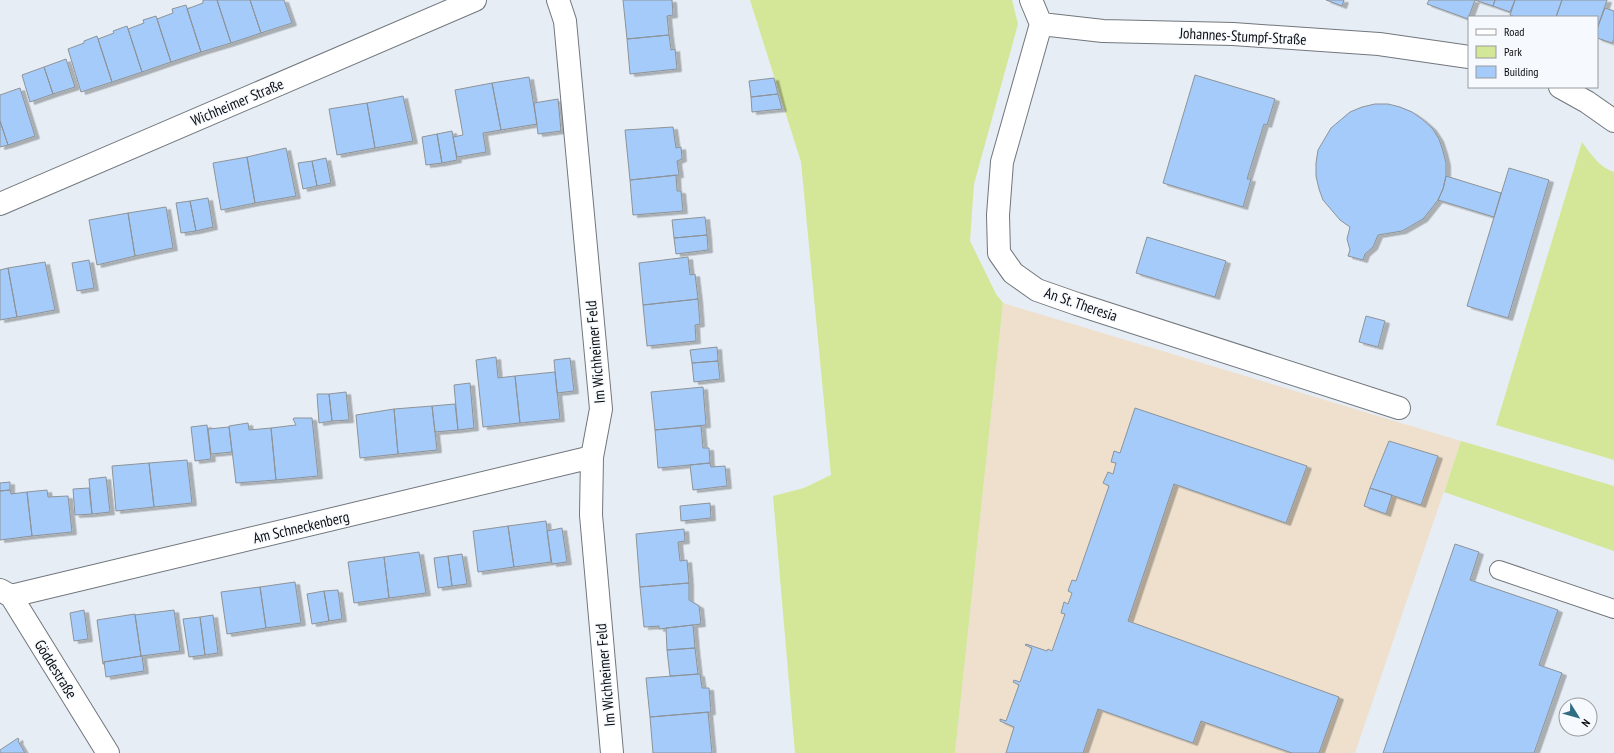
<svg xmlns="http://www.w3.org/2000/svg" width="1614" height="753" viewBox="0 0 1614 753" font-family="'PT Sans Narrow',sans-serif">
	<style>
		.education { fill: #eee0cd }
		.green { fill: #d4e697 }
		.building { fill: #a4cbfa; stroke: #8d9399; filter: url(#shadow) }
		.lines { fill: none; stroke-linecap: round; stroke-linejoin: round }
		.service-casing { stroke: #71777d; stroke-width: 20 }
		.minor-casing { stroke: #71777d; stroke-width: 24 }
		.service { stroke: #fff; stroke-width: 18 }
		.minor { stroke: #fff; stroke-width: 22 }
		.labels { text-anchor: middle; dominant-baseline: central; stroke-width: 3; stroke-linejoin: round; paint-order: stroke }
		.street-label { font-size: 15px; fill: #0b0d10; stroke: #f6fafe }
	</style>
	<defs>
		<filter id="shadow"><feDropShadow dx="4.5" dy="2.5" stdDeviation="0" flood-color="#0004"/></filter>
	</defs>
	<rect width="100%" height="100%" fill="#e7edf4"/>
	<path class="education" d="M1003,303L1461,441L1355,753H955Z"/>
	<path class="green" d="M750,0H1012L1018,24L974,184L970,241L996,294L1003,303L955,753H795L773,496L804,488L831,475L801,162Z
		M1582,142C1590,153 1600,168 1614,172V460L1496,425Z
		M1461,441L1614,486V551L1444,492Z"/>
	<path class="building" d="M203,0H217L231,43L201,52L187,9L203,3Z
		M217,0H250L261,33L231,43Z
		M250,0H284L292,23L261,33Z
		M623,0H672L673,15L667,16L669,35L627,39Z
		M1326,0H1344L1342,6Z
		M1429,0H1475L1468,19L1427,4Z
		M1475,0H1495L1493,6Z
		M1495,0H1515L1510,12L1493,6Z
		M1515,0H1562L1556,17H1515L1510,15Z
		M1562,0H1607L1597,29V17H1556Z
		M186,5L201,52L171,62L157,19L173,13L172,9Z
		M1605,8L1614,11V39L1612,43L1597,38V29Z
		M156,16L171,62L142,72L128,29L144,23L143,20Z
		M127,26L142,72L112,82L98,39L114,33L113,31Z
		M669,35L671,50L675,49L677,69L630,74L627,39Z
		M97,36L112,82L81,92L68,49L84,43V41Z
		M66,59L75,87L53,94L44,67Z
		M44,67L53,94L30,102L22,75Z
		M1195,75L1275,99L1267,125L1264,124L1247,179H1251L1243,207L1163,183Z
		M529,77L537,124L501,130L492,83Z
		M774,78L778,94L751,97L749,81Z
		M492,83L501,130L483,133L486,152L457,157L453,137L463,135L455,90Z
		M20,88L35,136L8,145L0,121V95Z
		M778,94L782,109L752,112L751,97Z
		M403,96L413,141L375,148L367,103Z
		M558,99L561,131L538,134L534,103Z
		M367,103L375,148L337,155L329,109Z
		M1375,104H1388L1400,107L1412,112L1422,119L1432,128L1439,139L1443,151L1446,163V176L1443,189L1438,200L1423,219L1402,231L1378,235L1373,247L1365,254L1363,260L1348,256L1350,250L1347,239L1350,227L1340,220L1323,200L1319,189L1316,176V163L1318,150L1331,128L1350,112L1362,107Z
		M0,121L8,145L0,147Z
		M673,127L676,148L681,147L682,159L677,161L679,175L630,180L625,130Z
		M452,131L457,160L442,163L437,134Z
		M437,134L442,163L426,165L422,137Z
		M286,148L296,196L255,203L247,157Z
		M247,157L255,203L221,210L213,163Z
		M326,158L331,183L317,186L312,161Z
		M312,161L317,186L303,189L298,163Z
		M1509,168L1549,180L1508,318L1467,306Z
		M676,175L677,191H681L683,211L633,215L630,180Z
		M1446,176L1501,193L1494,217L1438,200L1443,189Z
		M208,198L213,227L196,231L190,201Z
		M190,201L196,231L181,233L176,203Z
		M166,207L173,248L135,256L128,213Z
		M128,213L135,256L97,265L89,220Z
		M705,217L707,235L674,238L672,220Z
		M707,235L708,250L676,254L674,238Z
		M1147,237L1226,261L1215,297L1136,273Z
		M688,257L690,275L695,274L698,299L643,305L639,263Z
		M89,260L94,288L77,291L72,263Z
		M45,262L55,310L17,317L8,268Z
		M8,268L17,317L0,320V270Z
		M698,299L700,324L695,325L696,341L647,346L643,305Z
		M1366,316L1385,321L1378,347L1359,342Z
		M717,347L718,361L692,363L690,350Z
		M496,357L498,378L515,376L520,423L483,427L476,360Z
		M570,358L574,391L557,393L554,360Z
		M718,361L720,379L694,382L692,363Z
		M555,372L560,419L520,423L515,376Z
		M470,383L474,428L458,430L454,385Z
		M703,387L706,425L655,430L651,392Z
		M346,392L349,420L332,421L329,394Z
		M317,394H329L332,421L319,423Z
		M455,404L458,430L435,432L432,406Z
		M432,406L437,450L398,454L394,409Z
		M1135,408L1307,466L1286,523L1174,484L1128,621L1339,697L1319,753H1292L1201,721L1193,743L1098,709L1083,753H1006L1014,727L1000,721V719L1006,721L1019,685L1013,682L1014,680L1020,682L1032,648L1025,645L1026,644L1047,651L1048,649L1052,651L1065,614L1061,613L1064,602L1068,604L1072,593L1068,591L1072,580L1076,581L1109,486L1103,483L1108,472L1113,474L1116,463L1111,462L1114,451L1120,453Z
		M394,409L398,454L360,458L356,415Z
		M294,418H312L318,476L276,480L271,428L296,425L293,419Z
		M248,423L249,430L271,428L276,480L236,483L229,426Z
		M207,425L211,459L195,461L191,427Z
		M701,426L703,448H709L710,463L658,468L655,430Z
		M229,427L232,452L211,454L208,429Z
		M1389,441L1438,456L1421,505L1370,488Z
		M187,460L192,503L154,507L149,463Z
		M149,463L154,507L116,511L112,466Z
		M710,463L711,467L725,466L727,486L693,490L690,465Z
		M106,477L110,512L92,514L89,479Z
		M10,482V490L0,491V483Z
		M89,488L92,514L75,515L73,489Z
		M1370,488L1392,495L1386,514L1364,506Z
		M10,490L11,494L27,492L32,536L0,540V491Z
		M47,490L48,497L68,496L72,532L32,536L27,492Z
		M710,503L711,518L681,521L680,506Z
		M546,521L551,562L514,567L508,526Z
		M508,526L514,567L478,572L473,531Z
		M562,528L567,562L552,564L547,531Z
		M684,529L685,541L678,542L680,561L687,560L689,583L640,587L636,534Z
		M1455,544L1479,552L1470,580L1558,610L1539,665L1562,673L1534,753H1383Z
		M419,552L426,593L389,598L384,557Z
		M462,554L467,584L452,586L448,556Z
		M448,556L452,586L438,588L434,558Z
		M384,557L389,598L354,603L348,562Z
		M295,582L301,623L266,628L260,587Z
		M689,583V600L699,606L701,624L659,629V626L644,627L640,587Z
		M260,587L266,628L227,634L221,592Z
		M338,590L342,619L329,621L324,591Z
		M324,591L329,621L312,624L307,594Z
		M84,610L88,639L74,641L70,613Z
		M174,610L180,651L141,656L135,615Z
		M135,614L141,656L104,662V664H103L97,620Z
		M213,615L218,653L205,655L200,617Z
		M200,617L205,655L189,657L183,619Z
		M693,625L695,648L667,650L666,628Z
		M695,648L698,674L670,676L667,650Z
		M142,656L144,671L106,677L104,662Z
		M700,674L702,688H709L711,712L650,717L646,678Z
		M708,712L712,753H653L650,717Z
		M18,738L19,740L18,741L25,753H0V750Z"/>
	<g class="lines">
		<defs>
			<path id="service" d="M1499,570L1614,609"/>
			<path id="minor" d="M558,0L565,21L601,409L592,457L591,515L612,753
				M1031,0L1041,24
				M1041,24L1002,162L998,215L999,253L1013,273L1037,290L1077,304L1399,408
				M1041,24L1103,31L1233,34L1379,44L1469,57
				M1560,87L1587,102L1614,121
				M0,204L475,0
				M0,590L11,596L108,753
				M11,596L592,457"/>
		</defs>
		<use href="#service" class="service-casing"/>
		<use href="#minor" class="minor-casing"/>
		<use href="#service" class="service"/>
		<use href="#minor" class="minor"/>
	</g>
	<g class="labels">
		<g class="street-label">
			<text transform="translate(1243 36) rotate(3)">Johannes-Stumpf-Straße</text>
			<text transform="translate(237 102) rotate(-23)">Wichheimer Straße</text>
			<text transform="translate(1081 304) rotate(19)">An St. Theresia</text>
			<text transform="translate(595 352) rotate(-95)">Im Wichheimer Feld</text>
			<text transform="translate(301 527) rotate(-13)">Am Schneckenberg</text>
			<text transform="translate(56 669) rotate(58)">Göddestraße</text>
			<text transform="translate(605 675) rotate(-95)">Im Wichheimer Feld</text>
		</g>
	</g>
	<rect x="1468" y="16" width="130" height="72" fill="#f6fafe" stroke="#989b9f"/>
	<rect x="1476" y="29" width="20" height="6" fill="#ffffff" stroke="#989b9f"/>
	<text x="1504" y="36" font-size="12" fill="#0b0d10">Road</text>
	<rect x="1476" y="46" width="20" height="12" fill="#d4e697" stroke="#989b9f"/>
	<text x="1504" y="56" font-size="12" fill="#0b0d10">Park</text>
	<rect x="1476" y="66" width="20" height="12" fill="#a4cbfa" stroke="#989b9f"/>
	<text x="1504" y="76" font-size="12" fill="#0b0d10">Building</text>
	<g transform="translate(1578 717) rotate(127)"><circle r="19" fill="#f6fafe" stroke="#989b9f"/>
	<path d="M0-3L7 15L0 10L-7 15Z" fill="#306e84"/>
	<text y="-6" font-size="11" font-weight="bold" text-anchor="middle" fill="#0b0d10">N</text>
	</g>
</svg>
